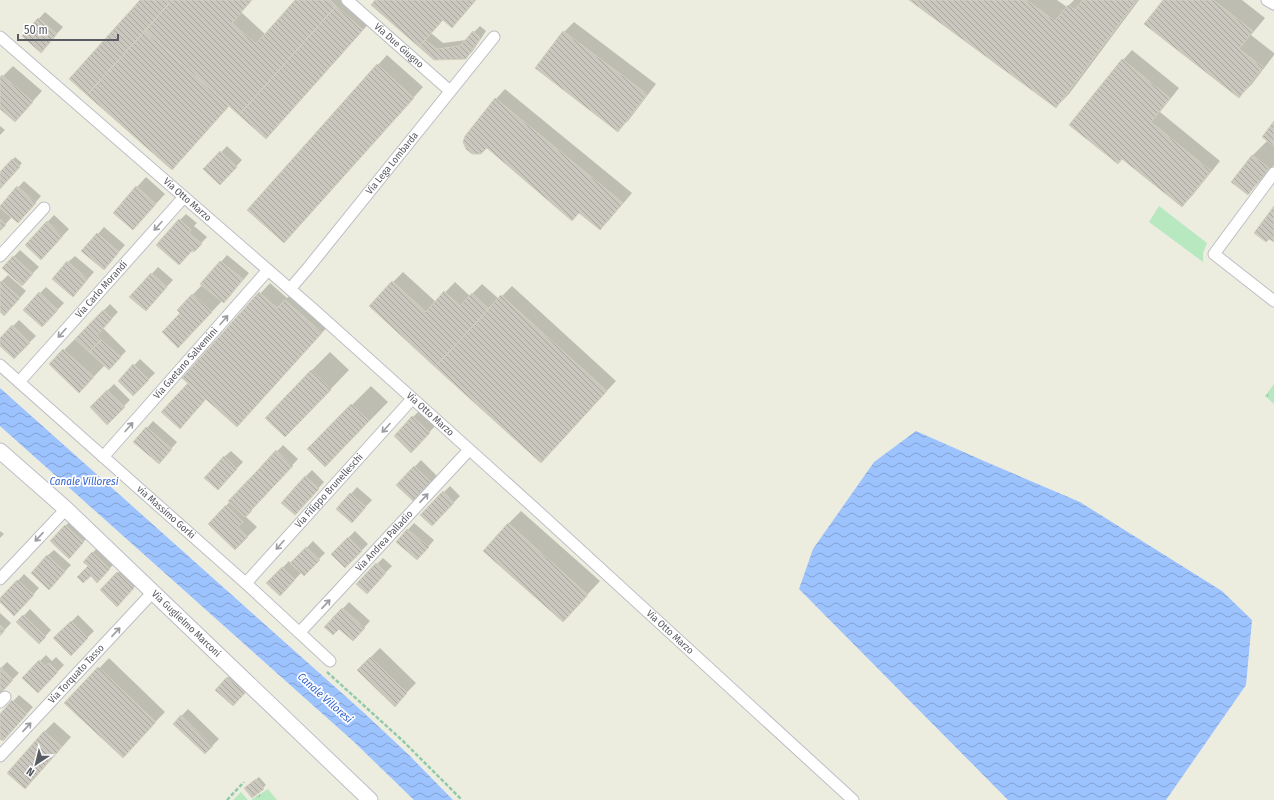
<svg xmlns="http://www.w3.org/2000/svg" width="1274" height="800" viewBox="0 0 1274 800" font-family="'Fira Sans Condensed',sans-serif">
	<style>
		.grass { fill: url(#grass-tufts) }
		.garden { fill: #b8e8c0 }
		.water { fill: url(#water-waves) }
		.shadow { fill: #0003 }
		.building { fill: url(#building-back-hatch); stroke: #d2cfbd }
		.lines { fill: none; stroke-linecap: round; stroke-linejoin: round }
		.street-casing { stroke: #bcbec5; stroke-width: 13 }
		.secondary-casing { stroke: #bcbec7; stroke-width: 17 }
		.path { stroke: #91caaa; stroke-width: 2.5; stroke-dasharray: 4 2; stroke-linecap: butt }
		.street { stroke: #fff; stroke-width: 11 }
		.secondary { stroke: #fff; stroke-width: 15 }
		.oneway { stroke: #9b9da1 }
		.labels { text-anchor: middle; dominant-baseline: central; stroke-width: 3.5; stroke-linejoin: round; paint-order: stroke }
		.street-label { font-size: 10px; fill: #585b62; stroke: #fff }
		.water-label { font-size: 11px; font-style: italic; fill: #3364cf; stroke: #fff }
	</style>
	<defs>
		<pattern id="grass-tufts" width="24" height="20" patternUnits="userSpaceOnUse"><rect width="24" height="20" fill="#b8e8c0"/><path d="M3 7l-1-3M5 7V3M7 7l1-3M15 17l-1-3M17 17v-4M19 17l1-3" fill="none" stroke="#98bf9f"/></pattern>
		<pattern id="water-waves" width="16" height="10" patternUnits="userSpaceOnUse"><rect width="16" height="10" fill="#9dc3ff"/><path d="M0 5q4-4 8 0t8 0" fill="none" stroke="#83a1d2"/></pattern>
		<pattern id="building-back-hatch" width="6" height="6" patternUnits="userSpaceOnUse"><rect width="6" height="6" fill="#cac8be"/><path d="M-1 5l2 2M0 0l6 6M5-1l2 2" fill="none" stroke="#a7a59e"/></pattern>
	</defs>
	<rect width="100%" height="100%" fill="#ededdf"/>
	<path class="grass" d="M1274,384V404L1265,396Z
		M268,789L277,800H251Z
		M241,792L248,800H233Z"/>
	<path class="garden" d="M1159,206L1207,243L1203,253V262L1149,222Z"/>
	<path class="water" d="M0,388L362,711L409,755L453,800H414L353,741L0,426Z
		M916,431L984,461L1080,502L1222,591L1252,620L1246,685L1166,800H1008L799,589L813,549L874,462Z"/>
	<path class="shadow" d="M141,0H252L241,12L266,35L297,0H351L372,20L275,128L230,105L172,169L71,79Z
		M377,0H476L461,17L443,19L431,33L443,43L466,40L480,26L486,31L472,52L465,58L434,59Z
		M911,0H1057L1067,7L1074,0H1139L1069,94L1056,107Z
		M1164,0H1242L1265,18L1251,35L1274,53V55L1252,84L1239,97Z
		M45,12L63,27L47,45L23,36Z
		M574,22L656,84L628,121L618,130L536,68L564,32Z
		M1132,50L1179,88L1160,112L1220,161L1192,196L1182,206L1123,60Z
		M387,55L423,87L284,242L378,65Z
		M13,66L42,91L24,111L0,107V79Z
		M505,89L632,193L610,219L600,229L496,99Z
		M1274,123V165L1267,174L1248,193L1233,181L1253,155L1268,140Z
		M0,126L5,130L0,135Z
		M227,146L242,160L220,184L205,169Z
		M15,157L22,163L0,188V174Z
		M146,177L165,194L133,229L137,187Z
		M24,181L41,196L24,216L12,217L0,230V207Z
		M186,214L197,223L194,226L207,237L194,251L180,220Z
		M54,215L69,229L41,259L26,245Z
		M104,227L125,245L110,262L98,234Z
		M20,250L39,267L28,278L4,267Z
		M227,255L249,273L230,296L222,301L188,337L181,313L178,310L202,285V284Z
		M75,256L94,272L79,289L68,262Z
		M158,267L173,280L152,303L131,297Z
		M403,272L436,302L455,282L470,296L482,284L499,299L512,286L616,381L551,452L393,282Z
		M8,275L26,291L11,308L0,312V283Z
		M270,283L287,298L295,291L331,323L237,426L183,378Z
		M46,287L64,303L49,319L40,293Z
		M110,304L118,312L103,328L126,351L109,369L105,365L79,392L50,364Z
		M19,320L36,336L14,358L0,344V339Z
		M330,352L349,370L304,417L311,371Z
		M140,359L155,373L133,395L119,381Z
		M114,384L130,400L107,423L91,407Z
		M371,386L388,402L344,447L308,449Z
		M419,411L435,426L418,445L413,417Z
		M153,421L177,442L165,456L135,442Z
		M283,445L298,459L251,510L252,511L246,517L257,527L235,549L209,524Z
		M231,451L243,462L224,482V457Z
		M421,460L437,476L413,500L397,485Z
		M312,470L324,482L301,508L305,477Z
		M450,486L460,496L432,525L421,515Z
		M357,487L372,500L358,515L338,509Z
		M521,511L600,581L563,621L508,524Z
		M72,519L90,535L68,557L51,541Z
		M414,523L434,540L423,553L397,542Z
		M0,531L4,534L0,538Z
		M355,531L368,544L345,567L332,554Z
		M313,541L325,553L304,574L302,572L280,595L268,583L289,561L291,564Z
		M99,546L116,562L97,581L89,566L84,562Z
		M54,550L71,565L55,582L47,556Z
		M383,558L392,566L366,593L357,584Z
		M124,567L140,581L117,605L101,590Z
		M24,574L39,588L21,608L0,601Z
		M349,602L370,621L359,633L339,628L326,627Z
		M30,609L51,630L39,643L18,622Z
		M0,613L11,623L0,635Z
		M78,615L94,631L71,654L55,638Z
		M380,648L416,683L395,705L358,670Z
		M46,655L52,661L56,657L64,665L44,686L23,678Z
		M109,658L165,712L132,746L66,703Z
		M7,662L19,673L0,692V669Z
		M234,672L250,686L240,698L227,678Z
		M19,695L33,707L9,734L0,738V715Z
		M188,709L219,739L205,753L174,724Z
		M54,722L71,737L35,778L44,732Z
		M259,777L266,785L263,788L248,786Z"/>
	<path class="building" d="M140,0H172L87,95L69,79Z
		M172,0H252L232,23L256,44L295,0H330L336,6L239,115L145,31Z
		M375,0H476L452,28L443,20L419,47L371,5Z
		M909,0H1026L1055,21L1068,5L1075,10L1083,0H1137L1056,108Z
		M1163,0H1213L1253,31L1239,49L1263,67L1239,98L1144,24Z
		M336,6L363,30L266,139L239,115Z
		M38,18L57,34L41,53L22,36Z
		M145,31L229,106L172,170L87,95Z
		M473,31L480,38L466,59L434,60L419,47L425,40L437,49L460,46Z
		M563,31L647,94L618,132L535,68Z
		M1122,59L1170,98L1151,122L1211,171L1182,207L1122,159L1118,164L1069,125Z
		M377,64L414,98L284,243L247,210Z
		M2,75L33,102L15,122L0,109V77Z
		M495,98L623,203L600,230L579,213L572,221L487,148L481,154H472L466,149L463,142L465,136Z
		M1274,121V146L1262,137Z
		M220,151L237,167L220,185L203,169Z
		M1252,155L1269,168L1248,195L1231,182Z
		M12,159L20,167L0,189V172Z
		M17,186L36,203L18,223L0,208V206Z
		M136,186L156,204L133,230L113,213Z
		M1274,206V242L1269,239L1266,242L1254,233Z
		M0,219L6,225L0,231Z
		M179,219L191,230L189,233L202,244L194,252L192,251L179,265L156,245Z
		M47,221L63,236L41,260L25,245Z
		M97,233L119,252L104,270L81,251Z
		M13,256L33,274L22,286L2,268Z
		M67,261L88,279L73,297L52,279Z
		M220,261L243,279L224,303L200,284Z
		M151,273L167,287L146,311L129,297Z
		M1,281L20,298L4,316L0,312V282Z
		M392,281L426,312L444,291L460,306L472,293L489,309L435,367L369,306Z
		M39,292L58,310L42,327L23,310Z
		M259,292L277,308L285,300L322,333L237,427L182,378Z
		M192,294L212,312L178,348L162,332L180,313L177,310Z
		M501,295L607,391L541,463L435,367Z
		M103,310L112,319L97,335L101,340L89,352L75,339Z
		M12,325L30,343L14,359L0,346V338Z
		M101,340L121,357L109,370L89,352Z
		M63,349L94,377L79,393L49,364Z
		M133,364L149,380L133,396L118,381Z
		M311,370L331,390L285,437L265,418Z
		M188,383L206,399L180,429L161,412Z
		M107,390L125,407L107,425L90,407Z
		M351,404L369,421L325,467L307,449Z
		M412,416L430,433L411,453L394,436Z
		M146,427L172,449L159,464L133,442Z
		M276,450L293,466L274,486L257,471Z
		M224,456L237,469L218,490L204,478Z
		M414,466L431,482L413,501L396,485Z
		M257,471L274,486L245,517L228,501Z
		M305,476L319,489L295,515L281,503Z
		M443,491L454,503L432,526L420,515Z
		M350,493L366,507L352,523L336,509Z
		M226,505L243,522L237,527L248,537L235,550L208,524Z
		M508,523L588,595L563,622L483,551Z
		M65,525L84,542L69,559L50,541Z
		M407,529L429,547L417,560L396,542Z
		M348,537L362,551L345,568L331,554Z
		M306,547L320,560L304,576L290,563Z
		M92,552L110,569L97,583L91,576L83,583L77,577L88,566L83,562Z
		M47,555L65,572L49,590L31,573Z
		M376,563L386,573L367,594L356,584Z
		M282,567L295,580L280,596L266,583Z
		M117,572L134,588L117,607L100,590Z
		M17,580L34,595L14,616L0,602V598Z
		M342,608L365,628L353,641L339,629L333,635L324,627Z
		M23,615L46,637L39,644L16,622Z
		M71,621L88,638L71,656L53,638Z
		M0,625L5,630L0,636Z
		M370,657L407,693L395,707L357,670Z
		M39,660L45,666L49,663L58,672L38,693L22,678Z
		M0,667L13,680L0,694Z
		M98,667L156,722L123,758L64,703Z
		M227,677L245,693L233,706L215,690Z
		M12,700L27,714L3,741L0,739V714Z
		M181,715L213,746L205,754L173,724Z
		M44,731L62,747L25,789L7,773Z
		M256,779L264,789L252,798L244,788Z"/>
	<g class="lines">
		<defs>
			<g id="street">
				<path id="s1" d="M347,0L450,91"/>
				<path d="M1267,0L1274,4"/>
				<path id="s2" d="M0,37L314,310L531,505L853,800"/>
				<path d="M1274,173L1214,254L1274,301"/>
				<path d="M0,256L44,208"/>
				<path id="s3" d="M290,289L308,268L494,37"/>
				<path id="s4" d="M0,365L250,587L330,661"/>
				<path id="s5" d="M19,382L184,197"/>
				<path id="s6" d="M103,457L268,270"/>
				<path d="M0,579L66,509"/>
				<path id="s7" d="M246,583L412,399"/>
				<path id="s8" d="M300,632L469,450"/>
				<path d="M0,702L5,697"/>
				<path id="s9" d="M0,756L153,592"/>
			</g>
			<g id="secondary">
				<path id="s10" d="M0,451L66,509L370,800"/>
			</g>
		</defs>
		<use href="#street" class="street-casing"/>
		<use href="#secondary" class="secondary-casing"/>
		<path class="path" d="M327,672L403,741L462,800
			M227,800L244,782"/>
		<use href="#street" class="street"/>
		<use href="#secondary" class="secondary"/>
	</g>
	<defs><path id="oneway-shaft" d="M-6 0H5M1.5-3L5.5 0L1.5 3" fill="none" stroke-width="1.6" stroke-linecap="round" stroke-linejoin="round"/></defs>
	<g class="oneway">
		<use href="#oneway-shaft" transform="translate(158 226) rotate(132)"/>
		<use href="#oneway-shaft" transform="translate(224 320) rotate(-49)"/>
		<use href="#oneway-shaft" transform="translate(62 333) rotate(132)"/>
		<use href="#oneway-shaft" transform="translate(129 427) rotate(-49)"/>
		<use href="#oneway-shaft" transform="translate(386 428) rotate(132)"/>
		<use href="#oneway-shaft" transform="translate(424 498) rotate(-47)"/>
		<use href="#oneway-shaft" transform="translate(39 537) rotate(133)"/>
		<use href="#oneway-shaft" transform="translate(280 545) rotate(132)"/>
		<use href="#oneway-shaft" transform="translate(326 604) rotate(-47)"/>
		<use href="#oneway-shaft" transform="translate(116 632) rotate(-47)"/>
		<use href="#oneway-shaft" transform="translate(27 727) rotate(-47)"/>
	</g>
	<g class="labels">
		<g class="street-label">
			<text stroke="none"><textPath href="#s1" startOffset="69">Via Due Giugno</textPath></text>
			<text stroke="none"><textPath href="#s3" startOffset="162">Via Lega Lombarda</textPath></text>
			<text stroke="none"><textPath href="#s2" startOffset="248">Via Otto Marzo</textPath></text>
			<text stroke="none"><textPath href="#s5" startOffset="124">Via Carlo Morandi</textPath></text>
			<text stroke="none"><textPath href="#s6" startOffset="125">Via Gaetano Salvemini</textPath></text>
			<text stroke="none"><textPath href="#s2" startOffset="572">Via Otto Marzo</textPath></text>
			<text stroke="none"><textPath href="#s7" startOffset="124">Via Filippo Brunelleschi</textPath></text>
			<text stroke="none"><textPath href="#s4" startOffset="222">via Massimo Gorki</textPath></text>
			<text stroke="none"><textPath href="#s8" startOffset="124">Via Andrea Palladio</textPath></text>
			<text stroke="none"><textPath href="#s10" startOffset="254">Via Guglielmo Marconi</textPath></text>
			<text stroke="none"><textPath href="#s2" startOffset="896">Via Otto Marzo</textPath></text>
			<text stroke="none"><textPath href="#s9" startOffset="112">Via Torquato Tasso</textPath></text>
		</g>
		<g class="water-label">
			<text x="84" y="481">Canale Villoresi</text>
			<text transform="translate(325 698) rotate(42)">Canale Villoresi</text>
		</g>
	</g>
	<g transform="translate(36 764) rotate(215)" stroke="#ffffff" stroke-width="3" paint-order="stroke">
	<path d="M0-3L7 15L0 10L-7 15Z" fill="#585b62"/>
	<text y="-6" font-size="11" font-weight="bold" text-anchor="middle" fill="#585b62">N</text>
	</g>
	<path d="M18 34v6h100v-6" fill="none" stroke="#585b62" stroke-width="2"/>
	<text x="24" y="34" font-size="12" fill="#585b62" stroke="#ffffff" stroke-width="3" paint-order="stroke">50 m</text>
</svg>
